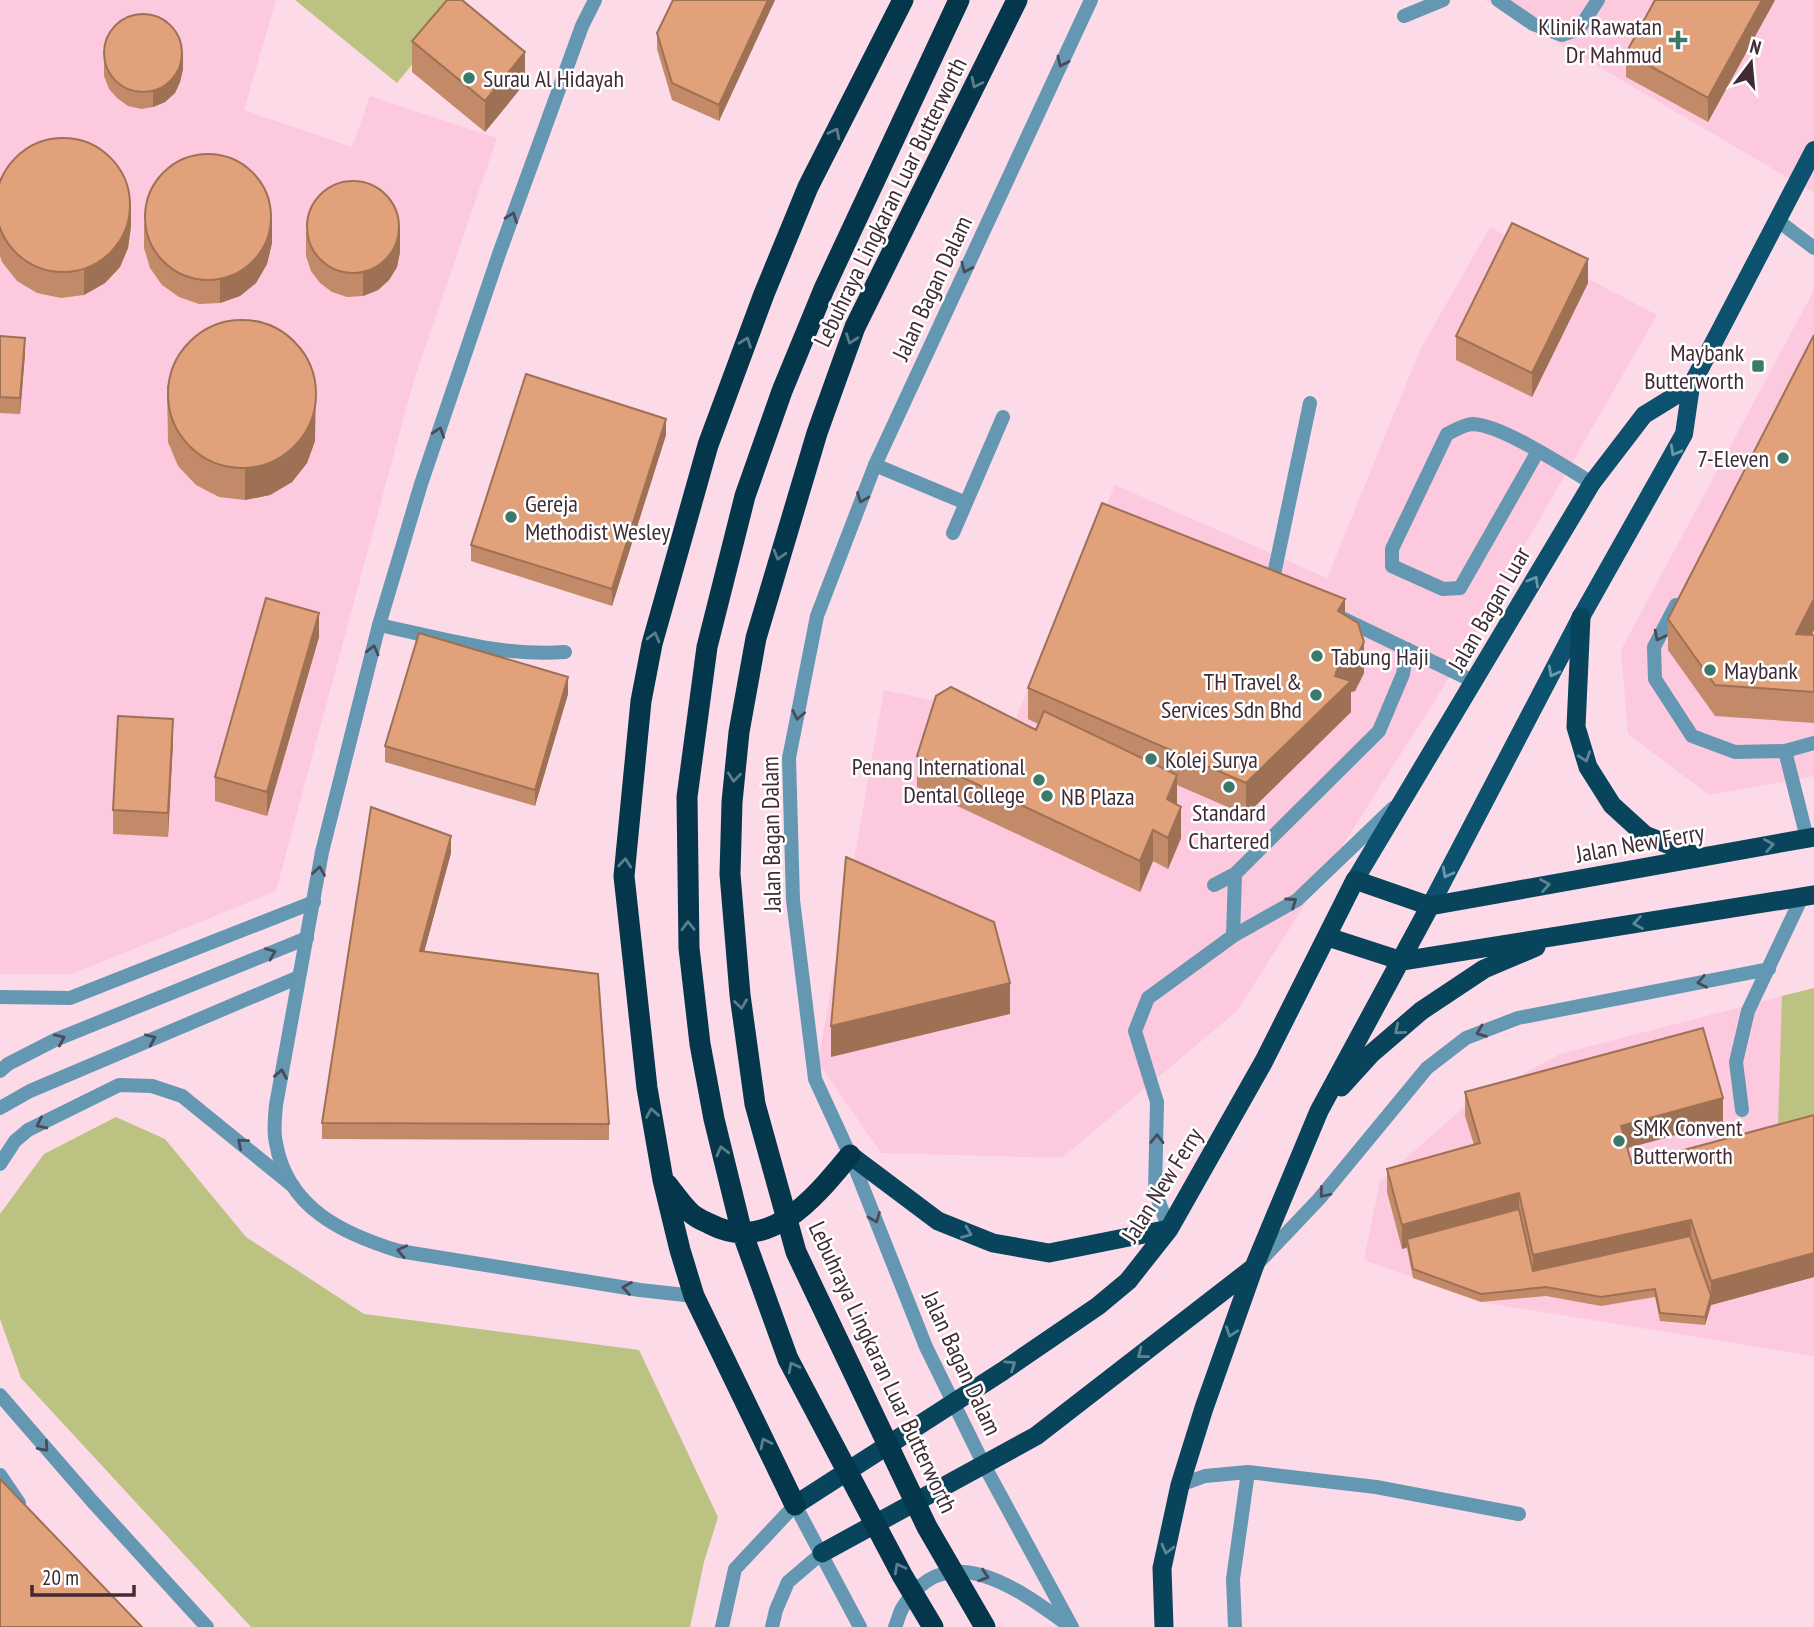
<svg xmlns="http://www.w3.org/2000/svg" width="1814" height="1627" viewBox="0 0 1814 1627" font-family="'PT Sans Narrow',sans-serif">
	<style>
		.built { fill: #fdc9de }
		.green { fill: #bcc281 }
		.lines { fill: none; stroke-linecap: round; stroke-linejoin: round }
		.service { stroke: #6397b2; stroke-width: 14 }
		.minor { stroke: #6397b2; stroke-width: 14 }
		.tertiary { stroke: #6397b2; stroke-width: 14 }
		.primary { stroke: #0c516d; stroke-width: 18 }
		.trunk { stroke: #08445c; stroke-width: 19 }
		.motorway { stroke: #05374c; stroke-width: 21 }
		.wall { fill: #c28a69 }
		.shaded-wall { fill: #9e7155 }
		.building { fill: #e1a17a; stroke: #9e7155; stroke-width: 2 }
		.oneway { stroke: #4a4b5a }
		.oneway2 { stroke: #5c7d8b }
		.oneway3 { stroke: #6d97a7 }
		.oneway4 { stroke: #5e8595 }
		.poi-dot { fill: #3b7a68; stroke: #fff; stroke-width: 2.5 }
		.labels { text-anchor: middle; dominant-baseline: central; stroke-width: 5; stroke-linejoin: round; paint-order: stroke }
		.poi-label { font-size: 24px; fill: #402b34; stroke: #fff; text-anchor: start }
		.street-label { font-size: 24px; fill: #402b34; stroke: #fff }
	</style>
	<rect width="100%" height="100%" fill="#fddae8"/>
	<path class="built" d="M0,0H276L244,110L352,147L370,96L497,138L413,383L276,891L72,974H0Z
		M1485,0H1814V193Z
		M1490,227L1657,315L1441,691L1237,1011L1062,1158L881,1153L818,1062L884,690L1016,718L1115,485L1327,578L1420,350Z
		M1814,290V776L1709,795L1628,734L1621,650Z
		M1814,988V1356L1481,1302L1364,1260L1380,1181L1470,1102L1560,1054Z"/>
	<path class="green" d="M295,0H465L397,83Z
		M1814,988V1121L1778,1127L1782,996Z
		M116,1117L165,1139L246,1237L364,1314L639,1350L718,1517L704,1562L690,1627H251L21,1378L0,1319V1214L44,1154Z"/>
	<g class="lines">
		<path class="service" d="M1498,0L1533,24L1562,35L1579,29L1598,0
			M1404,16L1443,0
			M1538,451L1460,588L1443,589L1392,566V549L1447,434C1455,430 1465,424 1473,424C1502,425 1565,467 1592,483
			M875,465L966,503
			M953,533L1003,417
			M1272,584L1310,403
			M1344,619L1475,682
			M379,625C441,638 502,657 565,652
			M1785,751L1814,743
			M1214,885L1235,874L1379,731L1403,674L1407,649
			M1233,936L1235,874
			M0,997L70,998L314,902
			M0,1071L8,1064L55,1040L307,938
			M0,1108L30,1091L299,977
			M1742,1110L1736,1062L1748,1011L1802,897
			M0,1164L15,1141L28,1130L119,1085L152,1086L182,1096L293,1186
			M1261,1260L1319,1199L1427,1068L1466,1038L1518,1018L1769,969
			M0,1395L92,1501L207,1627
			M0,1475L19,1503
			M1180,1485L1205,1476L1248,1472L1376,1487L1519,1514
			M722,1627L735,1569L795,1505
			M772,1627L776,1610L788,1582L822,1553
			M1235,1627L1233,1579L1248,1472"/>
		<path class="minor" d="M595,0L582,26L499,254L421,484L379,625L322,852L276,1105C275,1118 273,1131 276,1143C287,1208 343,1234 399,1251L640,1290L694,1296
			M1777,220L1814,248
			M1676,605L1654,647L1655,679L1692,736L1735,752L1785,751L1807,838
			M1169,1229L1155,1191L1157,1102L1135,1031L1148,998L1233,936L1297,900L1393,808"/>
		<path class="tertiary" d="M795,1505L860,1627
			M895,1627C898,1621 899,1613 903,1607C947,1535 1020,1590 1068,1625
			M1072,1627L984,1465L926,1347L850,1155L815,1079L793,900L789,758L817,616L875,465L1091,0"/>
		<path class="primary" d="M1355,880L1592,483L1644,415L1691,386
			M1430,906L1581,617L1684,434L1691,386L1814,150"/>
		<path class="trunk" d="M1581,617L1576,727L1588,767L1612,805L1645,835L1699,857
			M1328,937L1402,961L1814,895
			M1341,1087L1371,1054L1421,1011L1484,969L1536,947
			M850,1155L938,1221L993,1243L1049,1253L1169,1229
			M795,1505L1003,1371L1098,1306L1128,1281L1169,1229L1264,1061L1355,880L1430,906L1814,837
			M822,1553L1036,1436L1253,1268
			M1164,1627L1162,1568L1180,1485L1204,1408L1254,1267L1319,1111L1430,906"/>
		<path class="motorway" d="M667,1184C675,1194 682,1205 691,1213C696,1218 704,1221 710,1224C770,1255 816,1196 850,1155
			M795,1505L694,1296L680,1250L663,1180L647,1088L624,876L641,701L652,644L708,445L764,294L808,187L903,0
			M933,1627L902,1575L788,1359L741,1229L714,1119L700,1044L689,948L687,797L707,647L745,496L782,391L824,289L959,0
			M985,1627L927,1527L796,1252L755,1104L740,995L730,874L732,802L739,732L756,638L817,433L855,327L1017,0"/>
	</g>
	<path class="wall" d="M775,0L719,121L672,100L657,49V33Z
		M1775,0L1708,122L1626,77V53Z
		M412,41L525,83L485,132L412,72Z
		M104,60L183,69L180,82L175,93L165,102L153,107L141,109L128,106L117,98L109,89L104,76Z
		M0,178L131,226L128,248L120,267L105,283L84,295L61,298L37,293L17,281L2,262L0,256Z
		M144,224L272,243L267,264L256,283L240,296L220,303L199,304L179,297L162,285L150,268L144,248Z
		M306,232L400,252L397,267L389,280L378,290L363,296L347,297L332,292L320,283L311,271L306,256Z
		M1588,283L1532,397L1456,360V336Z
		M0,336L25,354L20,414L0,413Z
		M167,385L315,441L307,463L292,482L270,495L245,500L219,497L196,485L178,466L168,442Z
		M666,435L612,606L471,561V545Z
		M1345,615L1364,673L1355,691L1351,692V712L1246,815L1177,785V805L1181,838L1168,869L1153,861L1140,892L917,787V756L1036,730L1038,724L1028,719V688Z
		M1668,619L1814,630L1812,635H1814V723L1715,716L1668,650Z
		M319,637L267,816L215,801V777Z
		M568,694L535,806L385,762V746Z
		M173,742L168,837L113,834V810Z
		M451,853L424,952L609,1124V1140L322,1139V1123Z
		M1465,1092L1723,1122L1627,1148L1632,1164L1814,1277L1711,1305L1705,1325L1660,1321L1655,1297L1601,1306L1546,1296L1481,1302L1413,1278L1407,1248L1402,1249L1387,1192V1169L1474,1145L1465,1116Z"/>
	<path class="shaded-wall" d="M768,0H775L719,121V105Z
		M1762,0H1775L1708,122V98Z
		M183,52V69L180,82L175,93L165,102L153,107V91Z
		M525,52V83L485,132V101Z
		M131,202V226L128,248L120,267L105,283L84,295V271Z
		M272,219V243L267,264L256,283L240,296L220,303V279Z
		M400,228V252L397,267L389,280L378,290L363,296V272Z
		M1588,259V283L1532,397V373Z
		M25,338V354L20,414V398Z
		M316,385L315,441L307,463L292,482L270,495L245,500V469Z
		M666,419V435L612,606V589Z
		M1345,599V631L1338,611Z
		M1814,599V630L1796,665V634Z
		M319,613V637L267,816V792Z
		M1364,642V673L1355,691L1351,692V712L1246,815V783L1335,676L1339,664Z
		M568,677V694L535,806V790Z
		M173,719V742L168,837V813Z
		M1177,775V806L1167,799Z
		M1181,807V838L1168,869V838Z
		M1153,830V861L1140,892V861Z
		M451,836V853L420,967V951Z
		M1010,983V1014L831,1057V1026Z
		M1723,1098V1122L1621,1150V1126Z
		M1519,1193V1217L1407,1239V1247L1402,1249V1225Z
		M1691,1220V1244L1533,1279V1255Z
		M1814,1253V1277L1711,1305V1281Z
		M1711,1296V1305L1705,1325V1317Z"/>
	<path class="building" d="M447,0H462L525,52L485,101L412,41Z
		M673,0H768L719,105L672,83L657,33Z
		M1655,0H1762L1708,98L1626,53Z
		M104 53a39 39 0 1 1 78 0a39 39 0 1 1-78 0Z
		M-4 205a67 67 0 1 1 134 0a67 67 0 1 1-134 0Z
		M145 217a63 63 0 1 1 126 0a63 63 0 1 1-126 0Z
		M307 227a46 46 0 1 1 92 0a46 46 0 1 1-92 0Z
		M1512,223L1588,259L1532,373L1456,336Z
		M168 394a74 74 0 1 1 148 0a74 74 0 1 1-148 0Z
		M1814,335V599L1796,634L1814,635V692L1715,685L1668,619Z
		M0,336L25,338L20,398L0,397Z
		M526,374L666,419L612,589L471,545Z
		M1102,503L1345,599L1338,611L1358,623L1364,642L1355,660L1339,664L1335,676L1351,681L1246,783L1028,688Z
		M266,598L319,613L267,792L215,777Z
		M419,633L568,677L535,790L385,746Z
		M951,687L1036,730L1044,711L1177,775L1167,799L1181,807L1168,838L1153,830L1140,861L917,756L936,696Z
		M118,716L173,719L168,813L113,810Z
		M371,807L451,836L420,951L598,974L609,1124L322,1123Z
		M846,857L994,922L1010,983L831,1026Z
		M1703,1028L1723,1098L1621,1126L1632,1164L1814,1115V1253L1711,1281L1691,1220L1533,1255L1519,1193L1402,1225L1387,1169L1480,1143L1465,1092Z
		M1519,1209L1533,1271L1690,1236L1711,1296L1705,1317L1660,1313L1655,1289L1601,1297L1546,1287L1481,1294L1413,1269L1407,1239Z
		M0,1479L142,1627H0Z"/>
	<defs><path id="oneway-chevron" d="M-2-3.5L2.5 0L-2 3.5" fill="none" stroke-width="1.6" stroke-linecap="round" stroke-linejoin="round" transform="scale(1.75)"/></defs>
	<g class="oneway">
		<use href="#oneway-chevron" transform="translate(1062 62) rotate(115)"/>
		<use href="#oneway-chevron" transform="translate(512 217) rotate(-70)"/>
		<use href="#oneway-chevron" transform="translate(966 268) rotate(115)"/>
		<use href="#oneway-chevron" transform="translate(439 432) rotate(-71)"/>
		<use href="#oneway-chevron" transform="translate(862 498) rotate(111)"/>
		<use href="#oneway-chevron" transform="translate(1659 636) rotate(117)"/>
		<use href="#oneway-chevron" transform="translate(373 650) rotate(-76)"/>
		<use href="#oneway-chevron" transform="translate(798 715) rotate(101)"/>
		<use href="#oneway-chevron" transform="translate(319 871) rotate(-81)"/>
		<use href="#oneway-chevron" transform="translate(1292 902) rotate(-35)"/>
		<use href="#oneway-chevron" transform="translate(271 953) rotate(-22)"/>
		<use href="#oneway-chevron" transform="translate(1702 982) rotate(169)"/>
		<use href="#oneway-chevron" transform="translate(1481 1032) rotate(159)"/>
		<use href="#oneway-chevron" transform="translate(60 1039) rotate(-24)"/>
		<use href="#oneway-chevron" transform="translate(151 1039) rotate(-23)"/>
		<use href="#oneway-chevron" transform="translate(281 1074) rotate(-80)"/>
		<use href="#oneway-chevron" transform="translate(41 1124) rotate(154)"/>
		<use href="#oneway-chevron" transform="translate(1157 1139) rotate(-89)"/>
		<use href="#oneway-chevron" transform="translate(242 1143) rotate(-140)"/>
		<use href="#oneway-chevron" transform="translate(1324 1193) rotate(130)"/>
		<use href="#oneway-chevron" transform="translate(875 1218) rotate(68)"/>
		<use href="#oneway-chevron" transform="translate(402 1251) rotate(-168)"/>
		<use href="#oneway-chevron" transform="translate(627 1288) rotate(-171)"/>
		<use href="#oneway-chevron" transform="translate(44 1447) rotate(49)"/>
		<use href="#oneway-chevron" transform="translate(984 1576) rotate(18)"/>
	</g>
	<g class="oneway2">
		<use href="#oneway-chevron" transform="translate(976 83) rotate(116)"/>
		<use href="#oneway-chevron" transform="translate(835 133) rotate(-63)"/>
		<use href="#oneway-chevron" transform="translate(851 339) rotate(110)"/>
		<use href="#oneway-chevron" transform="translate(746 342) rotate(-70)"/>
		<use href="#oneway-chevron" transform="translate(779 555) rotate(106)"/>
		<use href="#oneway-chevron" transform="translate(654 637) rotate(-75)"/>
		<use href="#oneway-chevron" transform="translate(734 777) rotate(96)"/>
		<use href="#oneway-chevron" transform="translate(625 863) rotate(-85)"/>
		<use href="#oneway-chevron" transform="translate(688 926) rotate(-91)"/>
		<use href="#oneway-chevron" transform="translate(741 1004) rotate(82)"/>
		<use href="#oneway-chevron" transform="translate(652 1113) rotate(-100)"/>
		<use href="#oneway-chevron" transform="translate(722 1151) rotate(-104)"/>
		<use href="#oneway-chevron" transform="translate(793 1367) rotate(-117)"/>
		<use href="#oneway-chevron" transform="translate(765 1443) rotate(-116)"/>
		<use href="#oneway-chevron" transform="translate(899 1568) rotate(-118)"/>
	</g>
	<g class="oneway3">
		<use href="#oneway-chevron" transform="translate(1675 451) rotate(119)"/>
		<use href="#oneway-chevron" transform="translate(1534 581) rotate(-60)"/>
		<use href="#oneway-chevron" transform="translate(1553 672) rotate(118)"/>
		<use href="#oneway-chevron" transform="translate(1447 873) rotate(118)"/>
	</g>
	<g class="oneway4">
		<use href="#oneway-chevron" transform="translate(1585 757) rotate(71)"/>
		<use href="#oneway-chevron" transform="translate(1769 845) rotate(-10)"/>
		<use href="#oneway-chevron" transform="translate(1545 885) rotate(-10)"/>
		<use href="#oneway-chevron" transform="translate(1638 923) rotate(171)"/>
		<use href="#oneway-chevron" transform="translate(1399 1030) rotate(140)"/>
		<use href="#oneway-chevron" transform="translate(967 1233) rotate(22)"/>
		<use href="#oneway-chevron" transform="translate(1231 1332) rotate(109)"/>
		<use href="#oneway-chevron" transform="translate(1142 1354) rotate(142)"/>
		<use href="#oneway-chevron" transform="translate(1011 1365) rotate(-34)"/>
		<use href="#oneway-chevron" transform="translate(1167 1549) rotate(104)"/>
	</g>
	<g class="poi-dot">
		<path d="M1674.5 29.5h7v7h7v7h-7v7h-7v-7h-7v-7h7z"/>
		<circle cx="469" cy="78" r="7"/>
		<rect x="1751" y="359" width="14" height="14" rx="3.5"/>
		<circle cx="1783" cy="458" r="7"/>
		<circle cx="511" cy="517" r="7"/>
		<circle cx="1317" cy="656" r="7"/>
		<circle cx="1710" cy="670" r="7"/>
		<circle cx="1316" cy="695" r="7"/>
		<circle cx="1151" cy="759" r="7"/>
		<circle cx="1039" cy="780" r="7"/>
		<circle cx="1229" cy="787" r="7"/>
		<circle cx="1047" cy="796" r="7"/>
		<circle cx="1619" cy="1141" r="7"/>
	</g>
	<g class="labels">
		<g class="poi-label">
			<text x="1662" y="26" text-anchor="end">Klinik Rawatan<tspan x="1662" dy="28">Dr Mahmud</tspan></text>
			<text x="483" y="78">Surau Al Hidayah</text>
			<text x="1744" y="352" text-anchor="end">Maybank<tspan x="1744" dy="28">Butterworth</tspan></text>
			<text x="1769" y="458" text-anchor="end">7-Eleven</text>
			<text x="525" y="503">Gereja<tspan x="525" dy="28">Methodist Wesley</tspan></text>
			<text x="1331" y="656">Tabung Haji</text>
			<text x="1724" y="670">Maybank</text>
			<text x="1302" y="681" text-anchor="end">TH Travel &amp;<tspan x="1302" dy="28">Services Sdn Bhd</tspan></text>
			<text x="1165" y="759">Kolej Surya</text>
			<text x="1025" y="766" text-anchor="end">Penang International<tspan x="1025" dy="28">Dental College</tspan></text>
			<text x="1061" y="796">NB Plaza</text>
			<text x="1229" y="812" text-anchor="middle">Standard<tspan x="1229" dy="28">Chartered</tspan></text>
			<text x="1633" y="1127">SMK Convent<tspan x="1633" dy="28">Butterworth</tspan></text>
		</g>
		<g class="street-label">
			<text transform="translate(890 202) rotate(-64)">Lebuhraya Lingkaran Luar Butterworth</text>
			<text transform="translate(932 288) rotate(-65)">Jalan Bagan Dalam</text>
			<text transform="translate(1489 609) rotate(-60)">Jalan Bagan Luar</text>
			<text transform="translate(771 834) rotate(-91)">Jalan Bagan Dalam</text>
			<text transform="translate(1640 843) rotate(-10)">Jalan New Ferry</text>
			<text transform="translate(1162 1185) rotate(-58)">Jalan New Ferry</text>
			<text transform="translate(962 1363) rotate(65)">Jalan Bagan Dalam</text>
			<text transform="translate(883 1367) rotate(65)">Lebuhraya Lingkaran Luar Butterworth</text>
		</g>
	</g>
	<g transform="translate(1751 63) rotate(16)" stroke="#ffffff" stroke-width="5" paint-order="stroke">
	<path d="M0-5L12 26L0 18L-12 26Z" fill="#402b34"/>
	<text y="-10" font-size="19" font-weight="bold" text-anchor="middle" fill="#402b34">N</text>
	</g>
	<path d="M32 1585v10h102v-10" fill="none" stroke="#402b34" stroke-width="3.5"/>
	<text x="42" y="1585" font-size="21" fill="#402b34" stroke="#ffffff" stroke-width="5" paint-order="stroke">20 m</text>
</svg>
